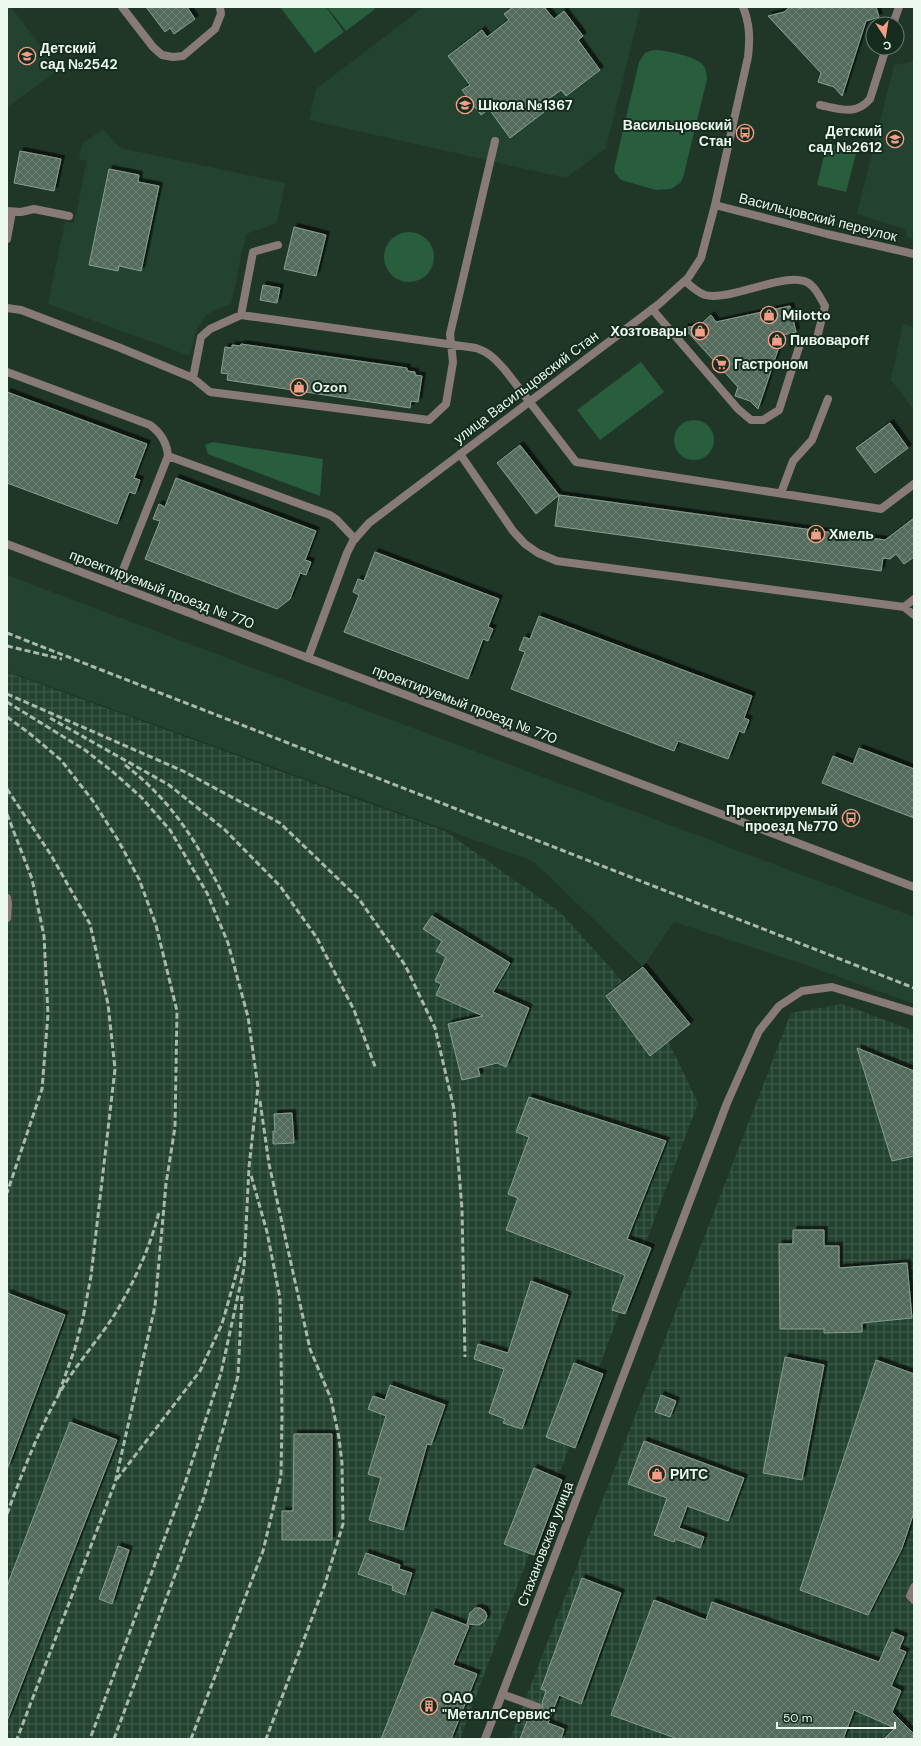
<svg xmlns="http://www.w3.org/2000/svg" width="921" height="1746" viewBox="0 0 921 1746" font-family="'DM Sans',sans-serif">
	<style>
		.built { fill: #244230 }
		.industrial { fill: url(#industrial-grid) }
		.park { fill: #285d3e }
		.building { fill: url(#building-cross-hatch); stroke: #86a08f; filter: url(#shadow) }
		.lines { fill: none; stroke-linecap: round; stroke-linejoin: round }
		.service { stroke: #887b77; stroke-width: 8 }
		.minor { stroke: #887b77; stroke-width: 8 }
		.tertiary { stroke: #887b77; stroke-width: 8 }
		.rail { stroke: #a8b9ad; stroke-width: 3; stroke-dasharray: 6 3; stroke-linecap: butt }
		.labels { text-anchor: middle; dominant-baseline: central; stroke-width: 4; stroke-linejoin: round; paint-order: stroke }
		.poi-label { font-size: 14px; font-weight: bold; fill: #ebf9ef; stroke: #162c1e; text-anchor: start }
		.street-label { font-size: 14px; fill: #ebf9ef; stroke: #162c1e }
	</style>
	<defs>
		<pattern id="industrial-grid" width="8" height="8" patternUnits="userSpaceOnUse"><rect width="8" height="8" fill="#244230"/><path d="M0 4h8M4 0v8" fill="none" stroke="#445e4e"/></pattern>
		<pattern id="building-cross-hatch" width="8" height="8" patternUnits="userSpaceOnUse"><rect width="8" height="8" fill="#526b5b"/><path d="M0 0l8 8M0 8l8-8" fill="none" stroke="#6b8173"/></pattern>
		<filter id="shadow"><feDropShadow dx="3.5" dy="-3.5" stdDeviation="0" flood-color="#0009"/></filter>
	</defs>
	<rect width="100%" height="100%" fill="#203728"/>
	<path class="built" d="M7,7H11L59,70L7,107Z
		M424,7H641L606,148L566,178L309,120L316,89Z
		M914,61V239L907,237L905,229L857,214L894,65Z
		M103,129L120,148L285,183L277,223L246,234L231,304L207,314L196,331L190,356L48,304L65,222L74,223L87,161L79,159L82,144Z
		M903,324L914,327V410L891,380Z
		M7,575L914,917V1004L803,964L674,922L643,967L533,861L7,671Z"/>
	<path class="industrial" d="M7,672L445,831L561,913L659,1022L698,1103L460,1739H7Z
		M842,1004L914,1031V1739H510L791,1013Z"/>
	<path class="park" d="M280,7H326L344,32L315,53Z
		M327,7H373L375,9L346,31Z
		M653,50C665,50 694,56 702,64C706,68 707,74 707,79L683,178L680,183L671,189L656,190L621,180L615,173L614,169L639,62L645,53Z
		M827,143L857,150L846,192L817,185Z
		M384 257a25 25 0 1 1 50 0a25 25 0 1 1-50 0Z
		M641,362L664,392L600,440L577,410Z
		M674 440a20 20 0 1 1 40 0a20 20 0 1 1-40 0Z
		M213,442L323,459L320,496L208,454L205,445Z"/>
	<path class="building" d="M146,7H187L195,19L174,34L170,28L165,32Z
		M513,7H544L554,19L564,11L583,36L578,40L600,70L566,96L561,90L539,106L544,112L510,138L489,109L481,115L462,90L470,85L448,56L482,30L487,37L509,20L504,14Z
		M790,7L801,8L807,7H876L879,17L866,21L842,96L834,87L818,82L821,73L768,16L784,12Z
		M20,151L61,159L54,191L14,183Z
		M109,169L139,175L138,182L159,186L141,271L119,266L118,271L89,265Z
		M294,227L326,235L316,276L284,269Z
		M263,285L280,288L277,303L260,300Z
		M790,306L796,332L783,335L758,409L750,401L735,396L738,387L684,328L700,325L711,315L716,322Z
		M241,344L407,368V371L415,372V375L422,376L418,402L411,401L410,408L227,380L228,374L221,373L225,347L232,348V345L241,346Z
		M7,392L147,444L134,478L140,480L135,494L129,492L117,524L7,483Z
		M890,423L908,448L875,473L856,448Z
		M520,445L559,495L885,540L914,518V557L904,564L896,554L890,559L883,558L881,571L555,526L559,495L536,514L497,463Z
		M176,478L316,531L305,560L311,562L306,575L300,573L290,599L277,609L145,559L160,521L153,519L159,504L165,507Z
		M375,552L499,599L488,627L493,629L488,641L483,639L468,679L344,632L359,595L353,592L358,579L364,581Z
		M539,616L752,696L744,718L749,720L744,733L739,731L728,759L678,741L674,751L511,689L525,652L519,650L524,637L530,639Z
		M859,748L914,769V818L822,783L833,756L853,764Z
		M432,916L510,963L493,992L529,1008L506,1067L497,1063L478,1068L480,1076L462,1080L448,1024L483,1016L436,995L441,984L435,981L446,957L436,951L442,941L423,929Z
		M643,967L690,1024L650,1056L606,996Z
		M857,1048L914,1071V1156L892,1161Z
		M529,1097L666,1141L627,1239L651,1248L625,1314L612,1310L625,1275L506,1230L518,1198L508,1194L529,1137L516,1132Z
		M292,1113L294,1143L273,1144V1131L275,1132L274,1114Z
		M793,1230H824V1246H839V1268L907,1263L912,1318L862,1323V1332L824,1333V1329H780L779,1244H793Z
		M531,1281L568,1295L522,1429L503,1423L505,1419L489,1413L504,1369L474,1359L478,1344L508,1353Z
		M7,1293L65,1315L8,1467H7Z
		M785,1357L824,1365L802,1480L763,1473Z
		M876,1360L914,1374V1512L902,1548L868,1615L800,1590Z
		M574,1363L603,1374L575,1448L546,1437Z
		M390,1385L445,1405L431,1445L427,1444L403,1530L369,1520L381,1478L368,1474L386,1416L368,1409L373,1396L385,1400Z
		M661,1395L676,1401L670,1417L655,1412Z
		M70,1422L117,1440L7,1721V1586Z
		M294,1434H332V1540H282V1511H293Z
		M644,1441L744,1478L728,1521L687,1506L679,1528L704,1537L700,1548L675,1539L674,1542L654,1535L667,1498L628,1484Z
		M534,1468L562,1480L534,1555L504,1544Z
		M118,1546L129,1550L112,1604L99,1599Z
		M366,1553L400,1565L399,1569L412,1573L405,1595L392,1590L393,1586L358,1574Z
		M582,1578L621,1593L581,1704L559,1695L548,1723L564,1729L561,1739H520L529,1716L536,1719L539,1712L543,1709L542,1703L546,1691L541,1689Z
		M654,1600L706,1620L712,1602L879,1662L892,1632L904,1637L899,1649L906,1652L891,1686L901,1691L892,1712L914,1734V1739H884L895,1728L854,1710L843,1739H678L611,1715Z
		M475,1608H480L485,1611L487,1616L485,1621L479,1625L467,1624L470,1613Z
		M432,1612L469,1626L453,1665L477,1674L451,1739H381Z"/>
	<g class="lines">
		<path class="service" d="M122,7L153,47L162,55L173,57L183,56L215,29L221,14L220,7
			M893,24L899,7
			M820,105C839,109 856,116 870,99L886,48
			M7,211L21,212L34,209L69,216
			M7,239L12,212
			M685,281C691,286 697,292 705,295C732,302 792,267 811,285C817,290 821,299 825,306L818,334
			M7,308L21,310L118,347L193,378L210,392L429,420L446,404L453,362L450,334L495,141
			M652,309L738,409L751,420H763L779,410L800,344
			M241,315L253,252L278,245
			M7,372L150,425C161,433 167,443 168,456L330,515L336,519L355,539
			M193,378L201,337L210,329L241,315L476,348C489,352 496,360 505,370L576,462L881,509L914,484
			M460,454L513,531L525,544L538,553L557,561L904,607L914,615
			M781,493L793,461L812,440L828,399
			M117,585L168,456
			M904,607L914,599
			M7,898L8,904L7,918
			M630,1358L727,1103L759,1031L779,1006L802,991L832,987L914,1012
			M914,1587L910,1596L914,1600
			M502,1694L538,1707"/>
		<path class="minor" d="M715,205L827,234L914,254
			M308,658L347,553L353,541L369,523L659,304L688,278L701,258L715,205L748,57C750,39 750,24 743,7
			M485,1739L630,1358"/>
		<path class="tertiary" d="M7,544L914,887"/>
		<path class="rail" d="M7,633L914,988
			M7,646L62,659
			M7,694L183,771L280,823L359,899L405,965L435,1028L454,1109L462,1209L465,1357
			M7,702L85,750L113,772L142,798L170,830L207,893L228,943L248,1017L258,1087L249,1167L244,1268L221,1373L185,1483L90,1739
			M7,717L29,733L61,760L93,801L118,840L139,879L156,925L177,1011L175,1127L166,1184L155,1306L115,1483L17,1739
			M50,718L169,785L224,829L280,886L317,938L354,1010L376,1069
			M125,765C176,804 201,849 228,905
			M7,789L51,855L90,924L108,1004L115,1069L91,1276L83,1318L75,1348L59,1393
			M7,814L32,879L44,936L48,1014L42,1089L7,1193
			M260,1101L269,1164L310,1349L331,1399L339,1438L342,1463L343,1524L325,1584L266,1739
			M117,1479L200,1371L222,1324L241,1257
			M7,1514C22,1473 38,1432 59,1394C74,1367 96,1343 113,1317C133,1285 150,1248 159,1212
			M114,1739L204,1497L238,1376L242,1296
			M191,1739L263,1551L281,1476L282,1415L280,1298L267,1232L251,1175"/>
	</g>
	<defs>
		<symbol id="school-ring" viewBox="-11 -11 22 22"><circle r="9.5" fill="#162c1e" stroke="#f49e88" stroke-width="1.5"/><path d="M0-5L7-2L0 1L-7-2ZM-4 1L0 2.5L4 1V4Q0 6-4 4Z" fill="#f49e88"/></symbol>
		<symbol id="bus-ring" viewBox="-11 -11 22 22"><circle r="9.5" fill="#162c1e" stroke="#f49e88" stroke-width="1.5"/><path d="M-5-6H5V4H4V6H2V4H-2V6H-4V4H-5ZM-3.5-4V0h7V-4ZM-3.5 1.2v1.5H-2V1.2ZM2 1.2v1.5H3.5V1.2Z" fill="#f49e88"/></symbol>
		<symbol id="shop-ring" viewBox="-11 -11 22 22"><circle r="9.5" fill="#162c1e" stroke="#f49e88" stroke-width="1.5"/><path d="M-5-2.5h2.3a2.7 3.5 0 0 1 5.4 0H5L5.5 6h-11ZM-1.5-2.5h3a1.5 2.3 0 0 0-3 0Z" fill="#f49e88"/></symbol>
		<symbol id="supermarket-ring" viewBox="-11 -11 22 22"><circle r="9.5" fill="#162c1e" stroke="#f49e88" stroke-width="1.5"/><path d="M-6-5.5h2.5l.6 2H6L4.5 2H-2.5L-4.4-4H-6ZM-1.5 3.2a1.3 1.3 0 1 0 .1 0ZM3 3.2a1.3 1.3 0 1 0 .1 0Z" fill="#f49e88"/></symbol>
		<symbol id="building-ring" viewBox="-11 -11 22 22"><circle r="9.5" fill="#162c1e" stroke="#f49e88" stroke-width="1.5"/><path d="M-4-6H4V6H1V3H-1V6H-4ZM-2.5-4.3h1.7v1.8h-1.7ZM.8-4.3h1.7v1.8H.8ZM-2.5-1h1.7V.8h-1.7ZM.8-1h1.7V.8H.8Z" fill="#f49e88"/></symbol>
	</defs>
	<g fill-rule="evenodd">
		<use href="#school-ring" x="17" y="46" width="20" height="20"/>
		<use href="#school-ring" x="455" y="95" width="20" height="20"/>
		<use href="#bus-ring" x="735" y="123" width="20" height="20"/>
		<use href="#school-ring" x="885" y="129" width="20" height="20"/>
		<use href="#shop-ring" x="759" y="305" width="20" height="20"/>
		<use href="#shop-ring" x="690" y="321" width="20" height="20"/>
		<use href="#shop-ring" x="767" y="330" width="20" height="20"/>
		<use href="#supermarket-ring" x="711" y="354" width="20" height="20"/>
		<use href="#shop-ring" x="289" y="377" width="20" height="20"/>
		<use href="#shop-ring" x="806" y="524" width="20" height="20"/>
		<use href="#bus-ring" x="841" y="808" width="20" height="20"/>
		<use href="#shop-ring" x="647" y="1464" width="20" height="20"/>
		<use href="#building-ring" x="419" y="1696" width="20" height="20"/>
	</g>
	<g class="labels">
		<g class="poi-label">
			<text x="40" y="48">Детский<tspan x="40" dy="16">сад №2542</tspan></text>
			<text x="478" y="105">Школа №1367</text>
			<text x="732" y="125" text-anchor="end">Васильцовский<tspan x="732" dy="16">Стан</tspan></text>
			<text x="882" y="131" text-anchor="end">Детский<tspan x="882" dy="16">сад №2612</tspan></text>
			<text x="782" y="315">Milotto</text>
			<text x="687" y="331" text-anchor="end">Хозтовары</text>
			<text x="790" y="340">Пивовароff</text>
			<text x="734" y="364">Гастроном</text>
			<text x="312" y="387">Ozon</text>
			<text x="829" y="534">Хмель</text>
			<text x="838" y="810" text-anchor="end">Проектируемый<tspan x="838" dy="16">проезд №770</tspan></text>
			<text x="670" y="1474">РИТС</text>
			<text x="442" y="1698">ОАО<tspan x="442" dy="16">"МеталлСервис"</tspan></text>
		</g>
		<g class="street-label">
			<text transform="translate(818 217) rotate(14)">Васильцовский переулок</text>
			<text transform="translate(526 387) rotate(-37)">улица Васильцовский Стан</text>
			<text transform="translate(162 589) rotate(21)">проектируемый проезд № 770</text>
			<text transform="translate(465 704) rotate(21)">проектируемый проезд № 770</text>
			<text transform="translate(545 1544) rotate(-69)">Стахановская улица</text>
		</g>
	</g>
	<rect width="921" height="1746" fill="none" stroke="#ebf9ef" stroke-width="16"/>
	<g transform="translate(885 36) rotate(168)"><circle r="19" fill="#162c1e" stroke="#6b7e72"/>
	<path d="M0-3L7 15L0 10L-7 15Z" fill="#f49e88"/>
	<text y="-6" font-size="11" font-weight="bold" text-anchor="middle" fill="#ebf9ef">С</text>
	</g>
	<path d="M777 1722v6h118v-6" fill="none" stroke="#ebf9ef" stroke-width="2"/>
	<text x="783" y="1722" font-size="12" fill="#ebf9ef" stroke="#162c1e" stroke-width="3" paint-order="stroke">50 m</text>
</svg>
